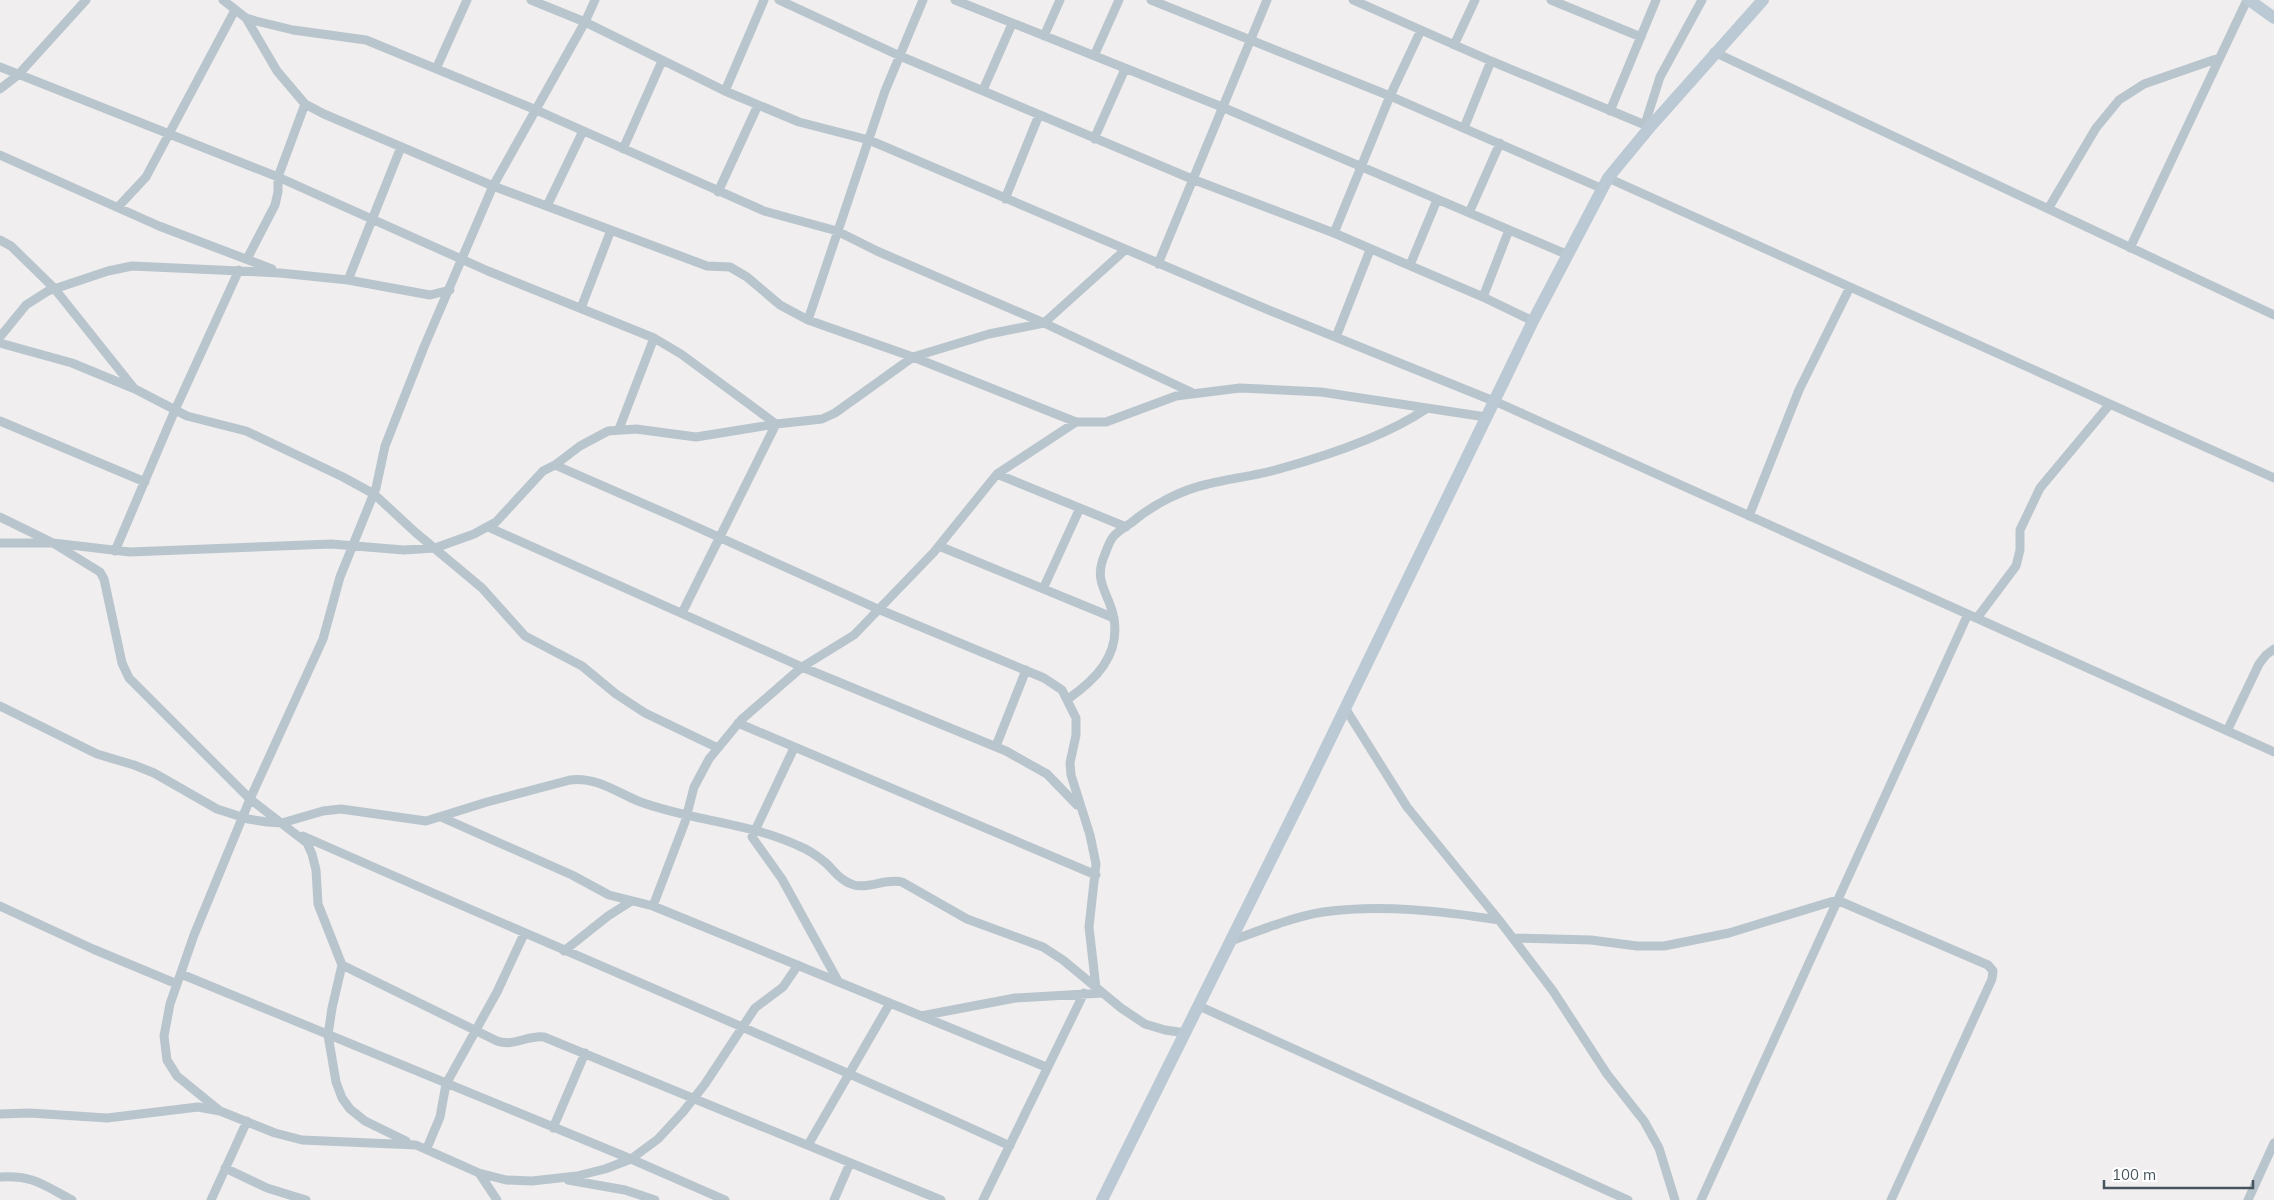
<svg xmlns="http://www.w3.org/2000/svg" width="2274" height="1200" viewBox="0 0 2274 1200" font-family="Mulish,sans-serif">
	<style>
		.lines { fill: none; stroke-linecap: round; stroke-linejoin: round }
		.street { stroke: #b9c5cd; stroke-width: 9 }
		.secondary { stroke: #bbc9d4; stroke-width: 12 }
	</style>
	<rect width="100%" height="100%" fill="#f1eeef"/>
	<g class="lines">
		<path class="street" d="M223,0L246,18L256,21L293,30L366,40L534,109L764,211L837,231L877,251L1044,323L1193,393
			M531,0L585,22L725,91L799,122L869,140L1271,311L1501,404L2274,752
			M779,0L900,56L1192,179L1334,233L1483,297L1533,321
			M955,0L1222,107L1568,255
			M1151,0L1390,96L1603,189
			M1353,0L1491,61L1650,127
			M1551,0L1641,37
			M246,18L277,71L305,104L324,114L493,186L683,257L707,266L730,267L747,277L780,305L808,320L913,357L1076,422H1106L1176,396L1240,388L1321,392L1486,417
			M1044,36L1060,0
			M1454,45L1475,0
			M1714,52L2274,315
			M1094,56L1119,0
			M0,67L278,177L488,271L654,338L681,354L776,424L682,613
			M436,69L467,0
			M0,89L18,75L86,0
			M983,90L1012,24
			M725,91L764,0
			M1610,111L1656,0
			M1645,124L1660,77L1702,0
			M1464,128L1491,61
			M1094,139L1125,69
			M623,149L662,61
			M0,155L159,226L272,269
			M1608,178L2274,478
			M718,192L758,105
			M1005,199L1039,115
			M547,206L583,131
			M118,207L146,177L235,10
			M2048,209L2096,128L2119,100L2144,84L2219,58
			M1469,213L1500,143
			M1334,233L1390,96L1421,30
			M0,240L11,246L54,288L133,387
			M2130,248L2247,0
			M247,259L275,205L278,192V177L305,104
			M1158,264L1267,0
			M1410,265L1437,200
			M348,280L401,147
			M1483,297L1509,230
			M581,308L611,230
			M808,320L885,91L923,0
			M0,337L26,305L48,291L108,271L132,266L280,273L348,280L430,295L450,290
			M1336,337L1370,250
			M0,343L72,363L135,389L187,416L246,431L343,477L374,494L415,532L482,588L525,636L582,666L616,694L645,713L718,748
			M0,421L145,482
			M619,429L654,338
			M555,465L681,520L878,609L1044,678L1062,690L1076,718V735L1070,763L1071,775L1090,835L1096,864L1089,927L1096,988
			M997,474L1126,527
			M1749,516L1799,390L1850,287
			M0,517L53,543L100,572L104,579L122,663L129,678L250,799L307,843L312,854L316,870L318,904L342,965L332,1008L328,1035L336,1082L342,1098L350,1109L365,1121L406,1141
			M488,527L802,667L1006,751L1047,774L1077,805
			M0,543H53L130,552L331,544L404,550L435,548L474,534L496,522L543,471L555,465L580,446L608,431L636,429L696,437L776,424L822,419L835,413L913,357L989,334L1044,323L1125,250
			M939,546L1114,618
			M115,551L175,410L239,270
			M1043,589L1080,508
			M1977,618L2016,566L2020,550V530L2040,488L2110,404
			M1068,699C1095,680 1120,656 1114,619C1110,593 1092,583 1105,554C1107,549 1109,542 1113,537C1117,532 1125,527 1131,523C1152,505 1181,490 1208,484C1232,478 1256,476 1279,469C1326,456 1386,436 1426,409
			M0,706L97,754L134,765L154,773L217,809L248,819L267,822L282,823L323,811L341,809L426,821L487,802L570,780C594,776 617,792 638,801C690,821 748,822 799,846C809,850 819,857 827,864C835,872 842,882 854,885C869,889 886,878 902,882L967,919L1043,947L1063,960L1121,1008L1145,1024L1165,1030L1186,1033
			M1345,708L1407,807L1499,920L1553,991L1607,1074L1644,1121L1659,1148L1675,1200
			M738,723L1096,875
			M2227,731L2259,664L2266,655L2274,649
			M996,746L1026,670
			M794,748L752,837L782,879L838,981
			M441,817L572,875L609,895L653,906L1046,1067
			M303,836C538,940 776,1039 1010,1146
			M0,906L93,949L177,984
			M653,906L685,822L694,787L709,759L741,720L802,667L854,635L934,552L997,474L1076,422
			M1514,938L1591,940L1637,946H1664L1729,933L1837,900L1988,965L1993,971L1992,979L1891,1200
			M1231,941C1261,930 1292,917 1323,912C1382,904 1441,911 1499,920
			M564,951L608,916L630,902
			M342,965L497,1041C514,1047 527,1035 544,1037L941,1200
			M181,974L631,1159L725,1200
			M1199,1006L1628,1200
			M921,1016L1015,998L1103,993
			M220,1111L177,1076L167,1060L164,1036L170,1004L194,935L250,799L323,639L340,577L376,488L385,446L424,347L493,186L585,22L595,0
			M0,1114L30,1113L107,1118L198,1107L220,1111L275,1133L302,1140L416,1145L479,1173L506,1180L532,1181L577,1176L605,1169L631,1159L658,1139L683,1112L705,1084L755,1008L783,987L798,965
			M553,1128L585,1053
			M808,1145L890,1003
			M427,1148L440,1117L446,1084L497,992L524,934
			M225,1168L267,1188L306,1200
			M479,1173L497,1200
			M0,1177C34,1175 43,1185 72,1200
			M568,1180L625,1190L655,1200
			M211,1200L247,1121
			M834,1200L850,1163
			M983,1200L1084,993
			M1701,1200L1968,614
			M2248,1200L2274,1143"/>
		<path class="secondary" d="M2249,0L2274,18
			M1102,1200L1308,785L1533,321L1608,178L1650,127L1763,0"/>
	</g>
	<path d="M2104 1180v8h149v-8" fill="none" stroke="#46545d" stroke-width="2.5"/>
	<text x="2112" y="1180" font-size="15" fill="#46545d" stroke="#ffffff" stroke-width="4" paint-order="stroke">100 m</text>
</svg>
